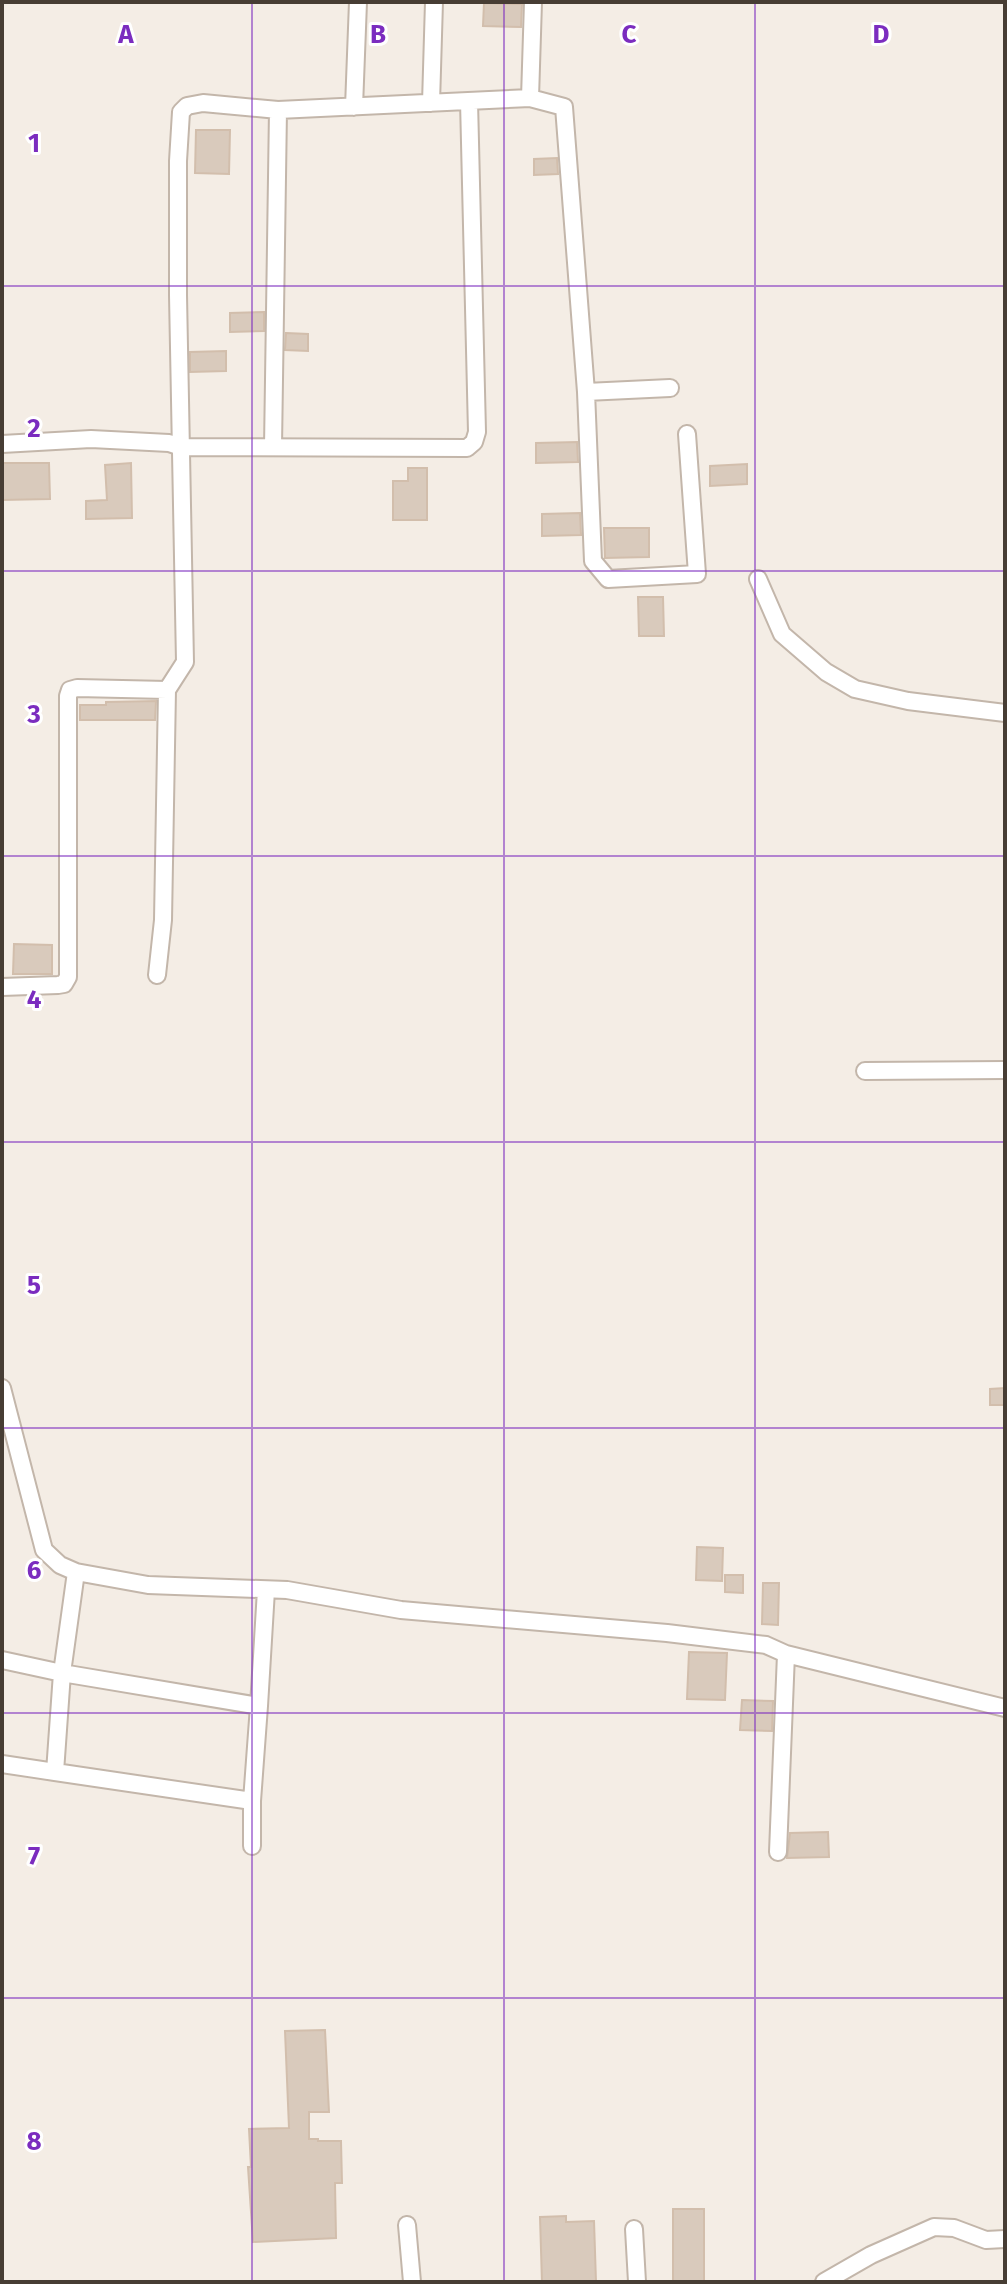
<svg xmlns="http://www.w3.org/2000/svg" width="1007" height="2284" viewBox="0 0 1007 2284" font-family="'Fira Sans',sans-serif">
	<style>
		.building { fill: #d9cabc; stroke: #d2beac; stroke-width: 2 }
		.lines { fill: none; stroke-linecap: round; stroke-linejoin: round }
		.street-casing { stroke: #c3b6aa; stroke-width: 20 }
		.street { stroke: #fff; stroke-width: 16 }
		.grid { fill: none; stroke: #7b2cbf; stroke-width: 2; stroke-opacity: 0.55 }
		.grid-label { font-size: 26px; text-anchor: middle; font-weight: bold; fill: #7b2cbf; stroke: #fff; stroke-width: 6; stroke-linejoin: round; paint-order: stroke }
	</style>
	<rect width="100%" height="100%" fill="#f4ede5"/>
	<path class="building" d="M484,3L522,4L521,27L483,26Z
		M196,130H230L229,174L195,173Z
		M557,158L558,174L534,175V159Z
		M264,312V331L230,332V313Z
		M286,333L308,334V351L285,350Z
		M226,351V371L190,372V352Z
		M577,442L578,462L536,463V443Z
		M2,463H49L50,499L2,500Z
		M131,463L132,518L86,519V501L107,500L105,465Z
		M747,464V484L710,486V466Z
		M408,468H427V520H393V481H408Z
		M580,513L581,535L542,536V514Z
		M604,528H649V557L605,558Z
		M638,597H663L664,636H639Z
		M156,701L155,720H80V705H106V702Z
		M14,944L52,945V974H13Z
		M1005,1388V1405H990V1389Z
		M697,1547L723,1548L722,1581L696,1580Z
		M725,1575H743V1593L725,1592Z
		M763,1583H779L778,1625L762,1624Z
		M689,1652L727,1653L725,1700L687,1699Z
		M742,1700L773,1701L772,1731L740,1730Z
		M828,1832L829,1857L787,1858L790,1833Z
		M325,2030L329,2112H309V2139H318V2141H341L342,2183H335L336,2238L253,2242L248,2167H251L249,2129L289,2128L285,2031Z
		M673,2209H704V2282H673Z
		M566,2216V2222L594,2221L596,2282H542L540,2217Z"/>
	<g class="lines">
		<defs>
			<path id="street" d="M530,98L533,2
				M431,103L434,2
				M354,107L358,2
				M586,392L670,388
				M2,444L91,439L169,443L181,447L467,448L474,442L477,432L469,101
				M273,447L278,110
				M758,579L782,634L826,672L855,689L908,701L1005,713
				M157,975L163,920L167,690L185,662L178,295V161L181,112L187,106L203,103L278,110L530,98L564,107L586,392L593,561L608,579L697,574L687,434
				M2,987L58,985L64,984L68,977V696L70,690L77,688L167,690
				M865,1071L1005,1070
				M2,1388L44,1550L60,1565L76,1572L148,1585L287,1590L401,1610L667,1633L766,1645L786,1654L1005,1708
				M2,1660L62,1673L259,1706L266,1590
				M2,1764L55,1772L62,1673L76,1572
				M55,1772L252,1801
				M252,1846V1801L259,1706
				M778,1852L786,1654
				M407,2225L412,2282
				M634,2229L637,2282
				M824,2282L871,2255L934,2227L954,2228L986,2240L1005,2239"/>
		</defs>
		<use href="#street" class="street-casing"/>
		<use href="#street" class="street"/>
	</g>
	<path class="grid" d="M252,2V2282M504,2V2282M755,2V2282M2,286H1005M2,571H1005M2,856H1005M2,1142H1005M2,1428H1005M2,1713H1005M2,1998H1005"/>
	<g class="grid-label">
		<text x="126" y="43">A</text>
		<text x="378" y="43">B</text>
		<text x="629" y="43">C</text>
		<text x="881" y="43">D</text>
		<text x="34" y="152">1</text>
		<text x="34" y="437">2</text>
		<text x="34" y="723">3</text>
		<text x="34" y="1008">4</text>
		<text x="34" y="1294">5</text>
		<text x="34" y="1579">6</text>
		<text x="34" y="1865">7</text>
		<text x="34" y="2150">8</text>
	</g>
	<rect width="1007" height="2284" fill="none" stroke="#473d34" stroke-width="8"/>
</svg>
